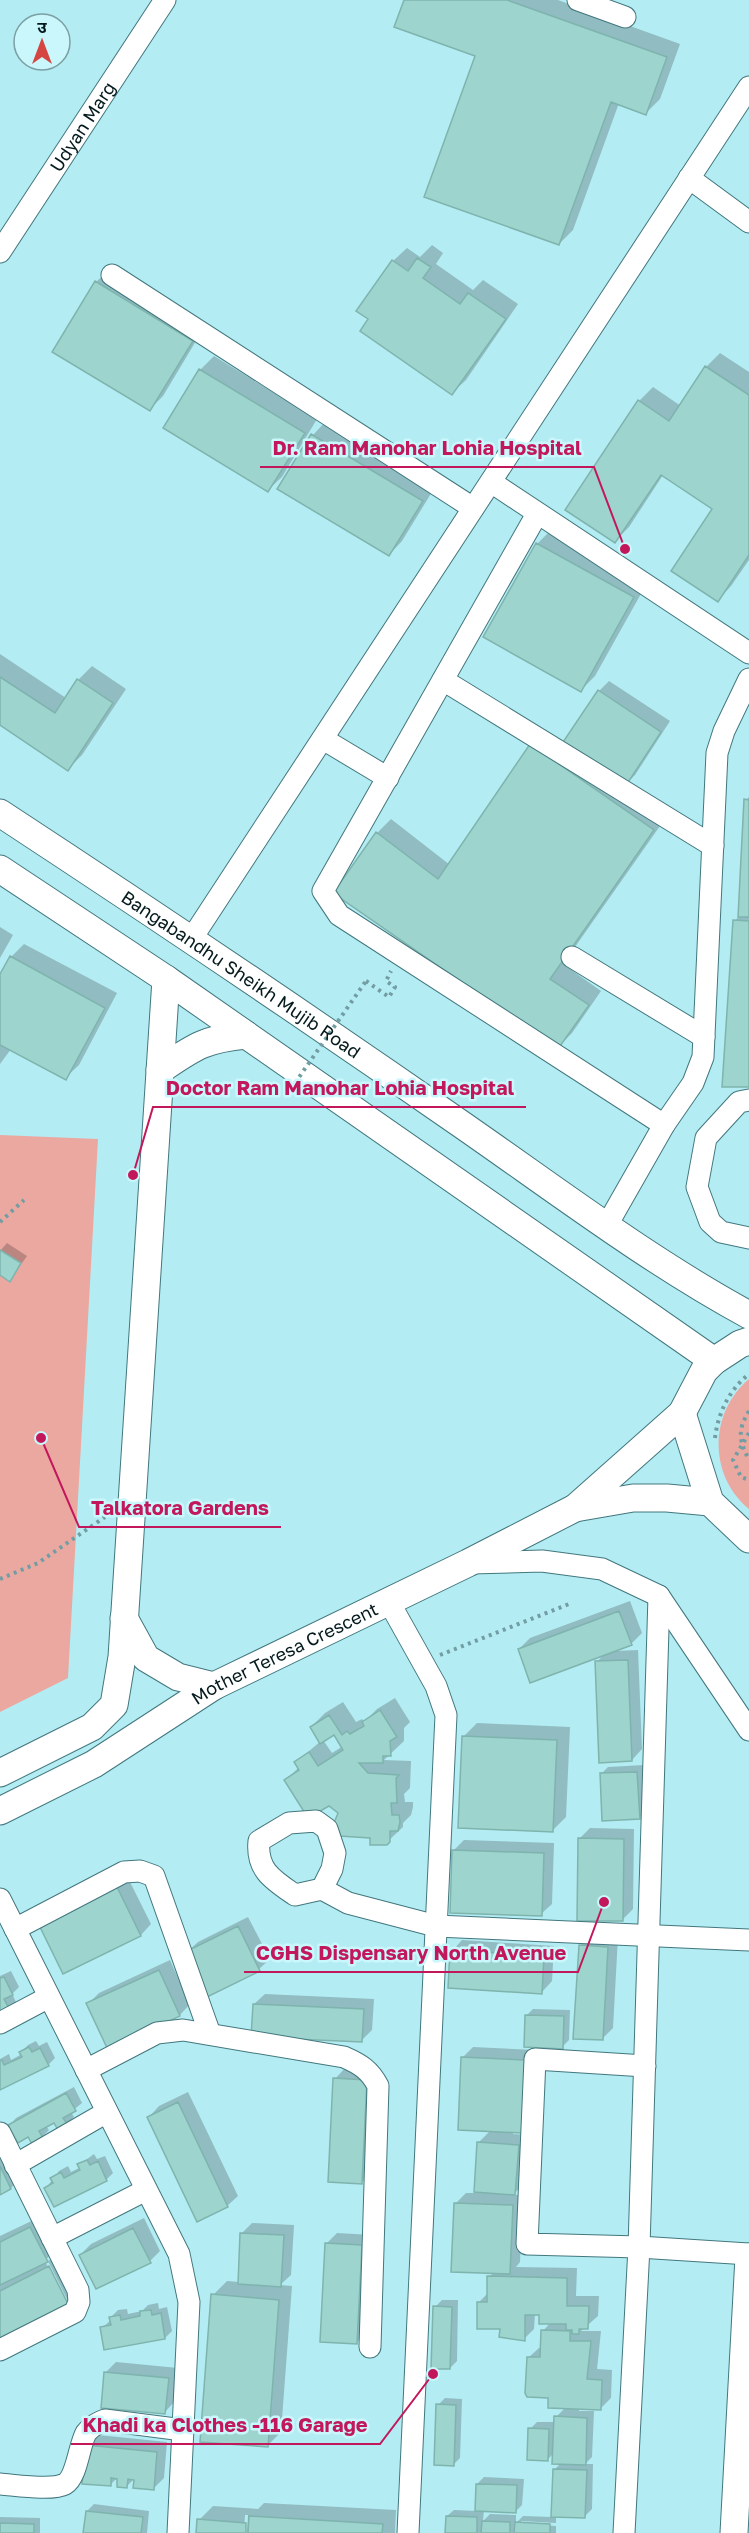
<svg xmlns="http://www.w3.org/2000/svg" width="749" height="2533" viewBox="0 0 749 2533" font-family="'Golos Text','Noto Sans Devanagari',sans-serif">
	<style>
		.green { fill: #eaa8a1 }
		.shadow { fill: #0003; fill-rule: evenodd }
		.building { fill: #9dd4cd; stroke: #7eb4ad; stroke-width: 1.5 }
		.lines { fill: none; stroke-linecap: round; stroke-linejoin: round }
		.minor-casing { stroke: #42777e; stroke-width: 23 }
		.major-casing { stroke: #42777e; stroke-width: 29 }
		.path { stroke: #729da3; stroke-width: 4; stroke-dasharray: 3 4.5; stroke-linecap: butt }
		.minor { stroke: #fff; stroke-width: 21 }
		.major { stroke: #fff; stroke-width: 27 }
		.path-bridge { stroke: #729da3; stroke-width: 4; stroke-dasharray: 3 4.5; stroke-linecap: butt }
		.labels { text-anchor: middle; dominant-baseline: central; stroke-width: 5; stroke-linejoin: round; paint-order: stroke }
		.street-label { font-size: 18px; fill: #041a1d; stroke: #caf7fc }
		.leader { fill: none; stroke: #c2185b; stroke-width: 2 }
		.callout-dot { fill: #c2185b; stroke: #caf7fc; stroke-width: 2 }
		.callout-label { font-size: 20px; text-anchor: middle; font-weight: bold; fill: #c2185b; stroke: #caf7fc; stroke-width: 5; stroke-linejoin: round; paint-order: stroke }
	</style>
	<rect width="100%" height="100%" fill="#b4ecf3"/>
	<path class="green" d="M0,1135L98,1139L68,1678L0,1712Z
		M749,1379V1509C708,1475 709,1413 749,1379Z"/>
	<path class="shadow" d="M406,0H558L680,44L660,99L646,113L619,103L573,230L559,244L477,56Z
		M432,245L443,253L436,264L473,290L483,280L518,304L466,380L452,393L393,261L407,248L420,257Z
		M110,269L205,326L163,396L150,409L96,282Z
		M720,353L749,372V560L731,586L718,600L714,508L663,475L629,527L615,541L639,401L653,387L681,406L706,367Z
		M214,356L317,419L282,477L268,490L200,370Z
		M326,421L435,487L402,541L389,555L280,489L313,435Z
		M551,530L647,583L595,676L581,690L537,544Z
		M0,654L66,698L78,680L92,666L126,689L82,755L68,769L0,724Z
		M609,681L670,721L635,775L624,786L667,816L563,964L601,991L572,1033L558,1047L377,833L391,819L450,865L564,744L599,691Z
		M749,797V1086L735,921L739,916L746,800Z
		M0,927L13,935L0,958Z
		M24,944L117,993L79,1065L65,1078L11,1049L0,1064V977L11,957Z
		M7,1243L27,1256L10,1280L0,1274V1251Z
		M630,1601L642,1633L631,1644L615,1651L638,1650L642,1749L632,1760L597,1662L604,1654L519,1649L530,1638Z
		M395,1698L410,1722L404,1728V1741L384,1760L411,1761L410,1788L404,1794L405,1802H413V1807L411,1815L403,1823V1827L386,1843L371,1837L340,1812L286,1780L299,1767L296,1762L321,1741L311,1727L325,1713L343,1702L356,1722L362,1719L364,1722L377,1709ZM335,1733L343,1746L332,1753L323,1740Z
		M477,1723L570,1727L566,1817L552,1831L463,1737Z
		M644,1765L646,1811L639,1818L601,1774L608,1767Z
		M590,1828L634,1829L633,1909L623,1919L579,1839Z
		M464,1840L554,1843L552,1904L541,1914L453,1851Z
		M128,1878L151,1924L141,1935L64,1972L41,1925Z
		M248,1917L270,1959L259,1969L187,1952L198,1942Z
		M591,1935L618,1937L613,2028L602,2039L580,1946Z
		M462,1940L554,1946L552,1981L542,1992L452,1951Z
		M170,1960L190,2004L180,2015L109,2048L88,2004L99,1993Z
		M11,1971L19,1987L12,1994L17,2004L0,2011V1976Z
		M265,1994L374,1999L372,2030L362,2040L254,2004Z
		M533,2009L570,2010L569,2040L562,2047L526,2016Z
		M36,2041L39,2046L47,2042L55,2058L48,2065L0,2089V2059L9,2054L11,2060L22,2054L21,2052L28,2045Z
		M473,2047L535,2050L513,2131V2134L528,2135L525,2182L513,2195H523L520,2262L516,2267L577,2268L576,2296H599L598,2316L581,2331H601L597,2369L612,2370L611,2398L600,2409L579,2408V2411H594L592,2457L585,2464H593L592,2509L585,2516L556,2515V2523L521,2521V2524L556,2526V2533H447V2516L454,2510L477,2511V2484L484,2477L524,2479L522,2505L516,2511L484,2510L483,2521L490,2514L516,2515V2523L523,2516L552,2517L554,2470L561,2463L554,2453L547,2460L530,2429L537,2422H556V2417L566,2407L550,2396L528,2358L539,2348H542L543,2331L551,2322L540,2314H535L534,2329L524,2339L501,2328L479,2302L488,2293L489,2277L494,2272L456,2203L466,2193H475L478,2143L491,2130L462,2058Z
		M345,2068L377,2070L372,2172L362,2182L335,2079Z
		M74,2087L82,2103L71,2112L74,2117L67,2124L55,2121L46,2126L49,2130L42,2137L29,2135L10,2125L16,2118Z
		M188,2092L238,2196L227,2206L149,2117L159,2106Z
		M0,2141L21,2177L11,2188L0,2193Z
		M94,2154L97,2159L105,2156L113,2173L106,2180L46,2188L59,2171L68,2166L71,2172L81,2167L79,2165Z
		M44,2215L60,2247L45,2260L46,2263L65,2301H68L48,2261L63,2254L82,2291L68,2304L0,2338V2236Z
		M144,2218L160,2251L150,2261L80,2255L91,2244Z
		M252,2223L294,2225L291,2275L280,2285L292,2286L281,2432L267,2446L213,2295L227,2281L239,2282L242,2233Z
		M337,2233L372,2235L367,2332L357,2342L327,2243Z
		M442,2300H458L457,2361L450,2368L435,2307Z
		M158,2303L159,2309L167,2307L172,2331L165,2338L102,2328L111,2320V2317L118,2310L127,2309L128,2314L142,2311L148,2305Z
		M116,2362L178,2368L175,2401L165,2412L105,2373Z
		M445,2398L462,2399L460,2458L453,2465L438,2405Z
		M98,2435L167,2442L164,2478L153,2489L136,2477L127,2486L119,2476L110,2485L87,2446Z
		M264,2503L396,2510L395,2533H247L248,2515H245L244,2533H198L199,2520L213,2506L258,2509Z
		M94,2504L149,2511L147,2533H85L87,2511Z
		M0,2517L40,2518V2533H0Z"/>
	<path class="building" d="M404,0H507L667,57L646,115L611,102L559,245L424,197L475,56L394,27Z
		M417,258L431,267L423,278L460,304L468,293L506,319L452,395L360,331L368,319L356,311L392,260L408,271Z
		M95,281L193,341L150,411L52,352Z
		M705,366L749,395V555L718,602L671,571L712,509L661,475L615,543L565,510L638,400L669,421Z
		M199,369L305,433L268,492L163,428Z
		M311,434L423,501L389,556L277,489Z
		M536,543L634,597L581,692L483,637Z
		M0,677L55,713L77,679L113,703L68,771L0,725Z
		M598,690L661,732L625,787L561,745Z
		M530,744L654,830L550,979L589,1005L558,1049L333,893L376,832L438,879Z
		M744,799L749,800V917H738Z
		M733,920L749,921V1087H722Z
		M10,956L105,1008L66,1080L0,1045V974Z
		M0,1250L21,1263L10,1282L0,1275Z
		M619,1611L632,1645L530,1683L518,1649Z
		M628,1660L632,1761L599,1763L595,1661Z
		M380,1710L397,1737L390,1741L391,1756H383V1763H359L368,1773L399,1775L396,1778L397,1803H391L392,1815H399L400,1822L398,1831H390V1842L387,1845H370V1838L339,1836L334,1823L338,1813L329,1806L308,1818L284,1780L299,1770L294,1762L309,1752L318,1766L343,1750L334,1735L320,1744L310,1727L329,1715L342,1735L347,1731L350,1734L364,1726L362,1722Z
		M462,1736L557,1740L553,1832L458,1828Z
		M637,1772L640,1819L602,1821L600,1773Z
		M578,1838L624,1839L623,1921H577Z
		M452,1850L544,1853L542,1916L450,1913Z
		M117,1887L141,1936L63,1974L39,1925Z
		M238,1926L260,1971L207,1997L185,1952Z
		M579,1945L608,1947L603,2040L573,2039Z
		M450,1950L544,1956L542,1994L448,1988Z
		M159,1970L180,2016L108,2050L86,2003Z
		M4,1977L13,1995L4,1999L11,2012L0,2014V1978Z
		M253,2004L364,2009L362,2042L251,2037Z
		M525,2015L564,2016L563,2049L524,2047Z
		M29,2047L32,2052L40,2048L49,2066L0,2090V2061L2,2060L4,2065L22,2057L19,2052Z
		M461,2057L525,2060L522,2133L458,2130Z
		M333,2078L367,2080L362,2184L328,2182Z
		M66,2093L76,2111L63,2118L68,2125L58,2130L54,2123L39,2131L43,2138L32,2144L28,2137L18,2143L8,2125Z
		M178,2102L228,2207L197,2222L147,2117Z
		M477,2142L519,2145L515,2195L474,2192Z
		M87,2160L90,2165L98,2161L107,2181L54,2207L44,2188L53,2183L50,2178L61,2172L64,2178L80,2170L77,2164Z
		M0,2166L11,2189L0,2195Z
		M454,2203L513,2205L510,2274L451,2272Z
		M30,2227L48,2262L0,2285V2242Z
		M133,2228L151,2263L96,2289L79,2255Z
		M240,2233L284,2235L281,2287L238,2284Z
		M325,2243L362,2245L357,2344L320,2342Z
		M49,2266L69,2306L0,2340V2291Z
		M487,2276L567,2278V2306H589L588,2329H579V2334H572V2330H566V2324H539V2315H525V2341L499,2337L500,2329H477V2302H487Z
		M211,2294L279,2300L268,2447L200,2442Z
		M433,2306L452,2307L450,2369H431Z
		M151,2310L152,2315L161,2313L165,2339L104,2350L100,2327L111,2325L109,2317L120,2315L121,2320L140,2316V2311Z
		M541,2330L570,2331V2341H591L587,2379L602,2380L601,2410L548,2408V2398L527,2397L525,2393L527,2357H540Z
		M104,2372L169,2378L165,2414L101,2408Z
		M436,2404L456,2405L454,2466L434,2465Z
		M554,2416L587,2418L586,2465L552,2464Z
		M528,2428L549,2429L548,2461L527,2460Z
		M86,2445L157,2452L154,2490L133,2488L134,2480L128,2479L127,2488L117,2487V2479L111,2478V2486L82,2484Z
		M553,2469L587,2470L585,2518L551,2517Z
		M476,2484L517,2485L516,2513L475,2511Z
		M86,2511L143,2517L141,2533H83Z
		M249,2516L383,2524L382,2533H248Z
		M446,2516L477,2517V2533H445Z
		M197,2519L246,2523V2533H196Z
		M482,2521L510,2522V2533H481Z
		M515,2522L550,2524V2533H514Z
		M0,2523L34,2524V2533H0Z"/>
	<g class="lines">
		<defs>
			<g id="minor">
				<path d="M578,0L625,17"/>
				<path d="M689,178L749,222"/>
				<path id="s1" d="M0,252L165,0"/>
				<path d="M112,275L473,508"/>
				<path d="M491,482L749,653"/>
				<path d="M537,514L323,891L339,915L664,1125"/>
				<path d="M443,680L713,846"/>
				<path d="M323,739L388,778"/>
				<path d="M192,938L749,87"/>
				<path d="M572,957L704,1037"/>
				<path d="M749,1100L739,1102L706,1138L697,1187L710,1222L721,1232L749,1238"/>
				<path d="M607,1225L664,1125L693,1083L703,1057L717,753L724,731L749,679"/>
				<path d="M471,1563L542,1561L602,1569L659,1596L749,1730"/>
				<path d="M389,1602L436,1686L446,1715L408,2533"/>
				<path d="M322,1889L332,1869L335,1853L327,1829L316,1821L289,1823L259,1841C256,1870 273,1880 295,1895L322,1889L348,1903L436,1926L749,1940"/>
				<path d="M0,1899L179,2254L189,2302L178,2533"/>
				<path d="M15,1929L124,1872L140,1871L154,1876L210,2034"/>
				<path d="M0,2023L49,1997"/>
				<path d="M645,2066L535,2059L527,2244L639,2247L749,2254"/>
				<path d="M86,2070L157,2033L183,2030L344,2057C360,2064 370,2070 378,2086L370,2347"/>
				<path d="M0,2133L78,2290L79,2302L75,2312L0,2350"/>
				<path d="M15,2165L107,2112"/>
				<path d="M52,2238L146,2190"/>
				<path d="M0,2484C15,2485 52,2491 65,2484C77,2477 79,2445 86,2433C91,2426 98,2423 105,2420L183,2430"/>
				<path d="M624,2533L639,2247L659,1596"/>
			</g>
			<g id="major">
				<path id="s2" d="M0,813C154,914 307,1017 458,1122C552,1187 649,1261 749,1315"/>
				<path d="M0,869L166,979L714,1361"/>
				<path d="M160,1070C194,1047 204,1039 246,1035"/>
				<path d="M682,1413L710,1502L749,1539"/>
				<path d="M575,1508L633,1498H667L710,1502"/>
				<path d="M124,1618L146,1658L178,1677L214,1686"/>
				<path d="M0,1773L92,1727L114,1705L122,1657L166,979"/>
				<path id="s3" d="M0,1811L94,1764L214,1686L468,1563L575,1508L682,1413L704,1371L714,1361L740,1344L749,1341"/>
				<path d="M734,2533L749,2257"/>
			</g>
		</defs>
		<use href="#minor" class="minor-casing"/>
		<use href="#major" class="major-casing"/>
		<path class="path" d="M366,981L389,997L395,987L386,981L391,971
			M0,1222L24,1200
			M749,1411C737,1431 739,1440 749,1460
			M749,1433L733,1460L741,1477L749,1480
			M715,1438C718,1413 729,1390 749,1374
			M0,1579L38,1563L105,1517
			M440,1655L569,1604"/>
		<use href="#minor" class="minor"/>
		<use href="#major" class="major"/>
		<path class="path-bridge" d="M295,1083L366,981"/>
	</g>
	<g class="labels">
		<g class="street-label">
			<text stroke="none"><textPath href="#s1" startOffset="150">Udyan Marg</textPath></text>
			<text stroke="none"><textPath href="#s2" startOffset="290">Bangabandhu Sheikh Mujib Road</textPath></text>
			<text stroke="none"><textPath href="#s3" startOffset="326">Mother Teresa Crescent</textPath></text>
		</g>
	</g>
	<path class="leader" d="M625 549L594 467H260M133 1175L153 1107H526M41 1438L79 1527H281M604 1902L578 1972H244M433 2374L380 2444H71"/>
	<g class="callout-dot">
		<circle cx="625" cy="549" r="6"/>
		<circle cx="133" cy="1175" r="6"/>
		<circle cx="41" cy="1438" r="6"/>
		<circle cx="604" cy="1902" r="6"/>
		<circle cx="433" cy="2374" r="6"/>
	</g>
	<g class="callout-label">
		<text x="427" y="455">Dr. Ram Manohar Lohia Hospital</text>
		<text x="340" y="1095">Doctor Ram Manohar Lohia Hospital</text>
		<text x="180" y="1515">Talkatora Gardens</text>
		<text x="411" y="1960">CGHS Dispensary North Avenue</text>
		<text x="225" y="2432">Khadi ka Clothes -116 Garage</text>
	</g>
	<g transform="translate(42 42)"><circle r="28" fill="#caf7fc" stroke="#7b9fa3" stroke-width="1.5"/>
	<path d="M0-4.5L10 22L0 15L-10 22Z" fill="#d54642"/>
	<text y="-9" font-size="16" font-weight="bold" text-anchor="middle" fill="#041a1d">उ</text>
	</g>
</svg>
